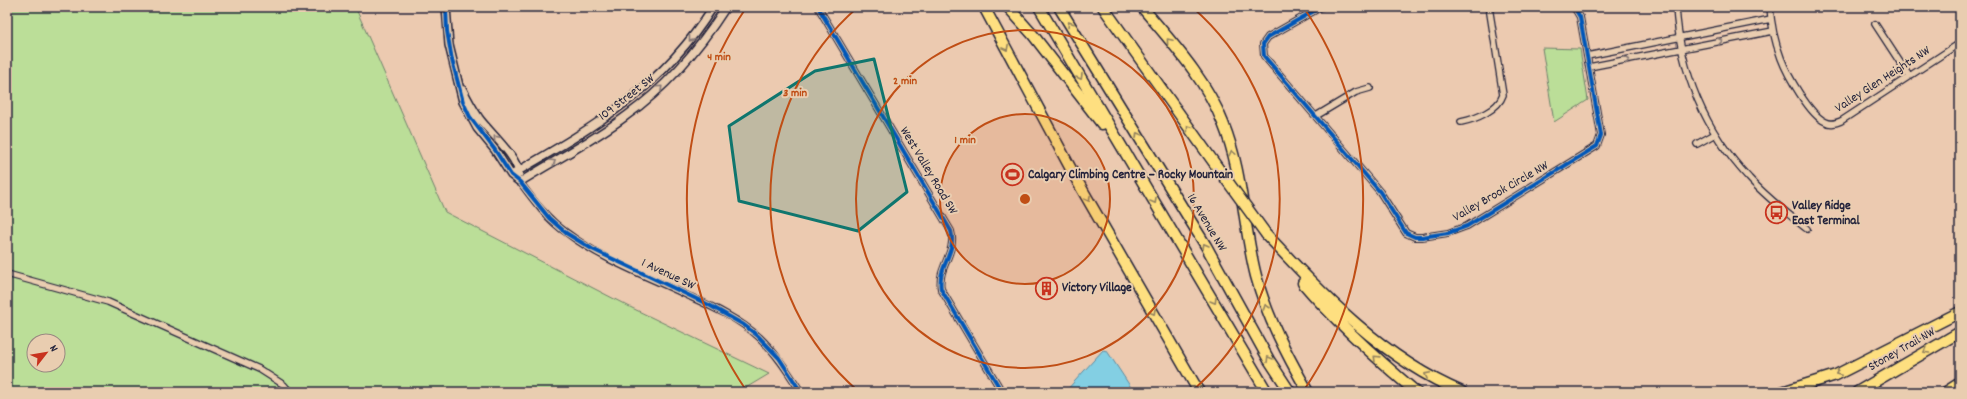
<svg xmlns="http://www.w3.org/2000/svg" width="1967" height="399" viewBox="0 0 1967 399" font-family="Dekko,sans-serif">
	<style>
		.green { fill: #bbde98; stroke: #6e806a; fill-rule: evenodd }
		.water { fill: #83cfe3; stroke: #5c8aa0 }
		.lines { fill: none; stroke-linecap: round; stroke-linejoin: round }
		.minor-casing { stroke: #22223b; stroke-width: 8 }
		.tertiary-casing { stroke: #22223b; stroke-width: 10 }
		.motorway-casing { stroke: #22223b; stroke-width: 13 }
		.minor { stroke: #e9cdb0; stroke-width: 5.5 }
		.tertiary { stroke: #e9cdb0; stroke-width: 7 }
		.motorway { stroke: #fedf80; stroke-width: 10 }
		.motorway-bridge-casing { stroke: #22223b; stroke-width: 13; stroke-linecap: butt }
		.motorway-bridge { stroke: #fedf80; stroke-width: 10 }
		.cycleway-casing { stroke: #e9cdb0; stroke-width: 6 }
		.cycleway { stroke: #0057b8; stroke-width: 4 }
		.oneway { stroke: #90805e }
		.oneway2 { stroke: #867876 }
		.marked { fill: #0f766e; fill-opacity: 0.2; stroke: #0f766e; stroke-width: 3; stroke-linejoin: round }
		.ring { fill: none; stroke: #c04e15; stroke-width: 2 }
		.labels { text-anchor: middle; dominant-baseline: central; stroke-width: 4; stroke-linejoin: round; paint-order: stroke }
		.street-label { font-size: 13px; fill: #22223b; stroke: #e9cdb0 }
		.poi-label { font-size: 13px; font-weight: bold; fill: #22223b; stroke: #e9cdb0; text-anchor: start }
		.centre { fill: #c04e15; stroke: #e9cdb0; stroke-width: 2 }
		.ring-label { font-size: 12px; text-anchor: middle; font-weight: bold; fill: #c04e15; stroke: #e9cdb0; stroke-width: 4; stroke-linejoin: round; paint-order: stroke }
	</style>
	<rect width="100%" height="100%" fill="#eccab0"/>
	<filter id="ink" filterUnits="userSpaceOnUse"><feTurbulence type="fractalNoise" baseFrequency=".025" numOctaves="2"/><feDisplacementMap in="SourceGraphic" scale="8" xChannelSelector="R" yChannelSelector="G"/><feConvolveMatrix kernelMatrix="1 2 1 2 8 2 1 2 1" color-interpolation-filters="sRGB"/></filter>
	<g filter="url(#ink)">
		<path class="green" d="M7,7H358L357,11L445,212L630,307L769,374L739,392H7ZM34,341H58V365H34Z
			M1542,48L1580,49L1588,100L1554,122Z"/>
		<path class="water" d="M1103,350L1107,351L1134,392H1113L1104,388L1100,392H1065Z"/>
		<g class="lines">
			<defs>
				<path id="minor" d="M818,7L951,231C957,253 937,267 941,289L1002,392
					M1321,7L1268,37L1263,44L1264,56L1380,192L1406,233L1415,237H1422L1448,233L1467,226L1597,146L1601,135L1580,17L1574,7
					M1676,7C1680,72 1705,131 1749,178C1766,197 1787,213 1807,229
					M1770,7C1771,24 1775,42 1781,58C1787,74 1810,116 1826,122C1831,125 1836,123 1841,121L1960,43
					M1875,24L1909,76
					M1587,56L1771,19
					M1589,67L1773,31
					M1316,116L1356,92L1370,88
					M1461,122C1476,119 1498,110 1503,95L1489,7
					M1697,144L1715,134
					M520,182C534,201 548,220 567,233C604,261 650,277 691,297C715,308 739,319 759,337C776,353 788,372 801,392
					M7,274L108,302L259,369L284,385L290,392"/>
				<path id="tertiary" d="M446,7L449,45L463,102L477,128L495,150L511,175L520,182
					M463,90C468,100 473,109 479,118C490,133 517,156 519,174
					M511,175C592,128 662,89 713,7
					M520,182C555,160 593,141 626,116C667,87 699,49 726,7"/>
				<path id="motorway" d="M984,7L1079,184L1199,392
					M1008,7L1033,35L1102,124
					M1039,7L1267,392
					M1059,7L1206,246L1269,360L1290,392
					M1103,7L1220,171
					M1142,7C1172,43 1206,79 1223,123C1243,172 1243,226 1256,276C1267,317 1287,355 1308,392
					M1266,234C1323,295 1383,359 1462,392
					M1303,283C1337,323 1376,358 1416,392
					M1782,392L1836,375L1960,312
					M1857,392L1960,332
					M1946,392L1960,383"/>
			</defs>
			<use href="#minor" class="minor-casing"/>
			<use href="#tertiary" class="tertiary-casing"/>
			<use href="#motorway" class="motorway-casing"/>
			<use href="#minor" class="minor"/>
			<use href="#tertiary" class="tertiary"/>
			<use href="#motorway" class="motorway"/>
			<defs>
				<path id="motorway-bridge" d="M1220,171L1266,234"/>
			</defs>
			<use href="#motorway-bridge" class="motorway-bridge-casing"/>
			<use href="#motorway-bridge" class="motorway-bridge"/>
			<defs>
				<path id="cycleway" d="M446,7L447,31L452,60L463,102L470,117L495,150L511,175L520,182L549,218L566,233L592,249L709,305L744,325L758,336L779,358L801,392
					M818,7L951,231C957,253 937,267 941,289L1002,392
					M1321,7L1268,37L1263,44L1264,56L1380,192L1406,233L1415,237H1422L1448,233L1467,226L1597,146L1601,135L1580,17L1574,7"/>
			</defs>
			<use href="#cycleway" class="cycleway-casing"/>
			<use href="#cycleway" class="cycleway"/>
		</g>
		<defs><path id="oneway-chevron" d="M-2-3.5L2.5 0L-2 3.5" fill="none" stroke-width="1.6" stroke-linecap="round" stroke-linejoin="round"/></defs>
		<g class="oneway">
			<use href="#oneway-chevron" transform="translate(1070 24) rotate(-122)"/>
			<use href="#oneway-chevron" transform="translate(1169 41) rotate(-130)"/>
			<use href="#oneway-chevron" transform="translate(1006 48) rotate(62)"/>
			<use href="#oneway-chevron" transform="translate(1080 77) rotate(60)"/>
			<use href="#oneway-chevron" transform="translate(1189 128) rotate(-126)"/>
			<use href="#oneway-chevron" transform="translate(1138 135) rotate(-121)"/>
			<use href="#oneway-chevron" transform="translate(1232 153) rotate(-103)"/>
			<use href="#oneway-chevron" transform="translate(1088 199) rotate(60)"/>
			<use href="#oneway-chevron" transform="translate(1154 201) rotate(59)"/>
			<use href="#oneway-chevron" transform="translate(1205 246) rotate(-120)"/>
			<use href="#oneway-chevron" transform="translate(1214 301) rotate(59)"/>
			<use href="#oneway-chevron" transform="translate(1266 307) rotate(-109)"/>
			<use href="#oneway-chevron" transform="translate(1153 312) rotate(60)"/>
			<use href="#oneway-chevron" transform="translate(1926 351) rotate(150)"/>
			<use href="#oneway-chevron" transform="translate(1376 358) rotate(-136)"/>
			<use href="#oneway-chevron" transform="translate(1269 359) rotate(-121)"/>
			<use href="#oneway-chevron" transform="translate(1838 373) rotate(156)"/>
			<use href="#oneway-chevron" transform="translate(1427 375) rotate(-153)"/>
		</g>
		<g class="oneway2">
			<use href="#oneway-chevron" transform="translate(691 39) rotate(128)"/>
			<use href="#oneway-chevron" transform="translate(1720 41) rotate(-11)"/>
			<use href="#oneway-chevron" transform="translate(1627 60) rotate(-11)"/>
			<use href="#oneway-chevron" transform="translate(660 88) rotate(-43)"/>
			<use href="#oneway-chevron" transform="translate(496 138) rotate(-131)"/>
			<use href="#oneway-chevron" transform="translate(553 162) rotate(-31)"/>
		</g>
	</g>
	<path class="marked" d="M874,59L907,192L858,231L739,201L729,126L815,71Z"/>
	<circle cx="1025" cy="199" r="85" fill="#c04e15" fill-opacity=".12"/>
	<g class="ring">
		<circle cx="1025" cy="199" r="85"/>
		<circle cx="1025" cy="199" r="169"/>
		<path d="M858 391A254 254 0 0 1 858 7M1192 7A254 254 0 0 1 1192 391"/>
		<path d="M746 390A338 338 0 0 1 746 8M1304 8A338 338 0 0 1 1304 390"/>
	</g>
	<defs>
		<symbol id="stadium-ring" viewBox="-11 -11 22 22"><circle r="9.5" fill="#e9cdb0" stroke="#c8321e" stroke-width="1.5"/><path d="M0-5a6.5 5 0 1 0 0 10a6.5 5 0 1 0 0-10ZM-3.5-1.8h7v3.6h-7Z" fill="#c8321e"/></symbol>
		<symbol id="bus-ring" viewBox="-11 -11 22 22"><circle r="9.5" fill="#e9cdb0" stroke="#c8321e" stroke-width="1.5"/><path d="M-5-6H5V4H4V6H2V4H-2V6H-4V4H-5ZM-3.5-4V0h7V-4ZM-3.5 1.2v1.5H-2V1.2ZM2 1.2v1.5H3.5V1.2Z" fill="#c8321e"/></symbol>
		<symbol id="building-ring" viewBox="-11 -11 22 22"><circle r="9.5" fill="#e9cdb0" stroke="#c8321e" stroke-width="1.5"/><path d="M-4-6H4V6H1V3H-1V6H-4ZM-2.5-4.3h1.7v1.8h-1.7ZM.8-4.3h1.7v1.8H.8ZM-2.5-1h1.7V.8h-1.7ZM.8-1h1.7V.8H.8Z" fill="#c8321e"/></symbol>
	</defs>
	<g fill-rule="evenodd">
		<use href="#stadium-ring" x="1000" y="162" width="25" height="25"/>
		<use href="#bus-ring" x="1764" y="200" width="25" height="25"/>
		<use href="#building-ring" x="1034" y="276" width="25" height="25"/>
	</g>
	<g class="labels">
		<g class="street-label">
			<text transform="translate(1883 80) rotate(-33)">Valley Glen Heights NW</text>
			<text transform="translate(627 98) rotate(-38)">109 Street SW</text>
			<text transform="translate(928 171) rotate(59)">West Valley Road SW</text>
			<text transform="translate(1501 192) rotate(-30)">Valley Brook Circle NW</text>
			<text transform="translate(1206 223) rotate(59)">16 Avenue NW</text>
			<text transform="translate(668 275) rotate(25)">1 Avenue SW</text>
			<text transform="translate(1902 350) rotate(-30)">Stoney Trail NW</text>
		</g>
		<g class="poi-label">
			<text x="1028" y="175">Calgary Climbing Centre – Rocky Mountain</text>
			<text x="1792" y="206">Valley Ridge<tspan x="1792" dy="15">East Terminal</tspan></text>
			<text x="1062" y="288">Victory Village</text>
		</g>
	</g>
	<circle cx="1025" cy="199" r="6" class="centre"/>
	<g class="ring-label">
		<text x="719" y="60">4 min</text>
		<text x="905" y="84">2 min</text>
		<text x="795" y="96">3 min</text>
		<text x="965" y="143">1 min</text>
	</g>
	<rect width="1967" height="399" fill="none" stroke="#e9cdb0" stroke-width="24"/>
	<rect x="12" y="12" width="1943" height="375" fill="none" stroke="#22223b" stroke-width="1.5" filter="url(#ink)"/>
	<g transform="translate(46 353) rotate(59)"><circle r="19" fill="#e9cdb0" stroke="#998981"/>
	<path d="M0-3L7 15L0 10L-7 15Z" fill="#c8321e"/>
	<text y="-6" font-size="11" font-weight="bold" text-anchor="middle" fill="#22223b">N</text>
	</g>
</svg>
